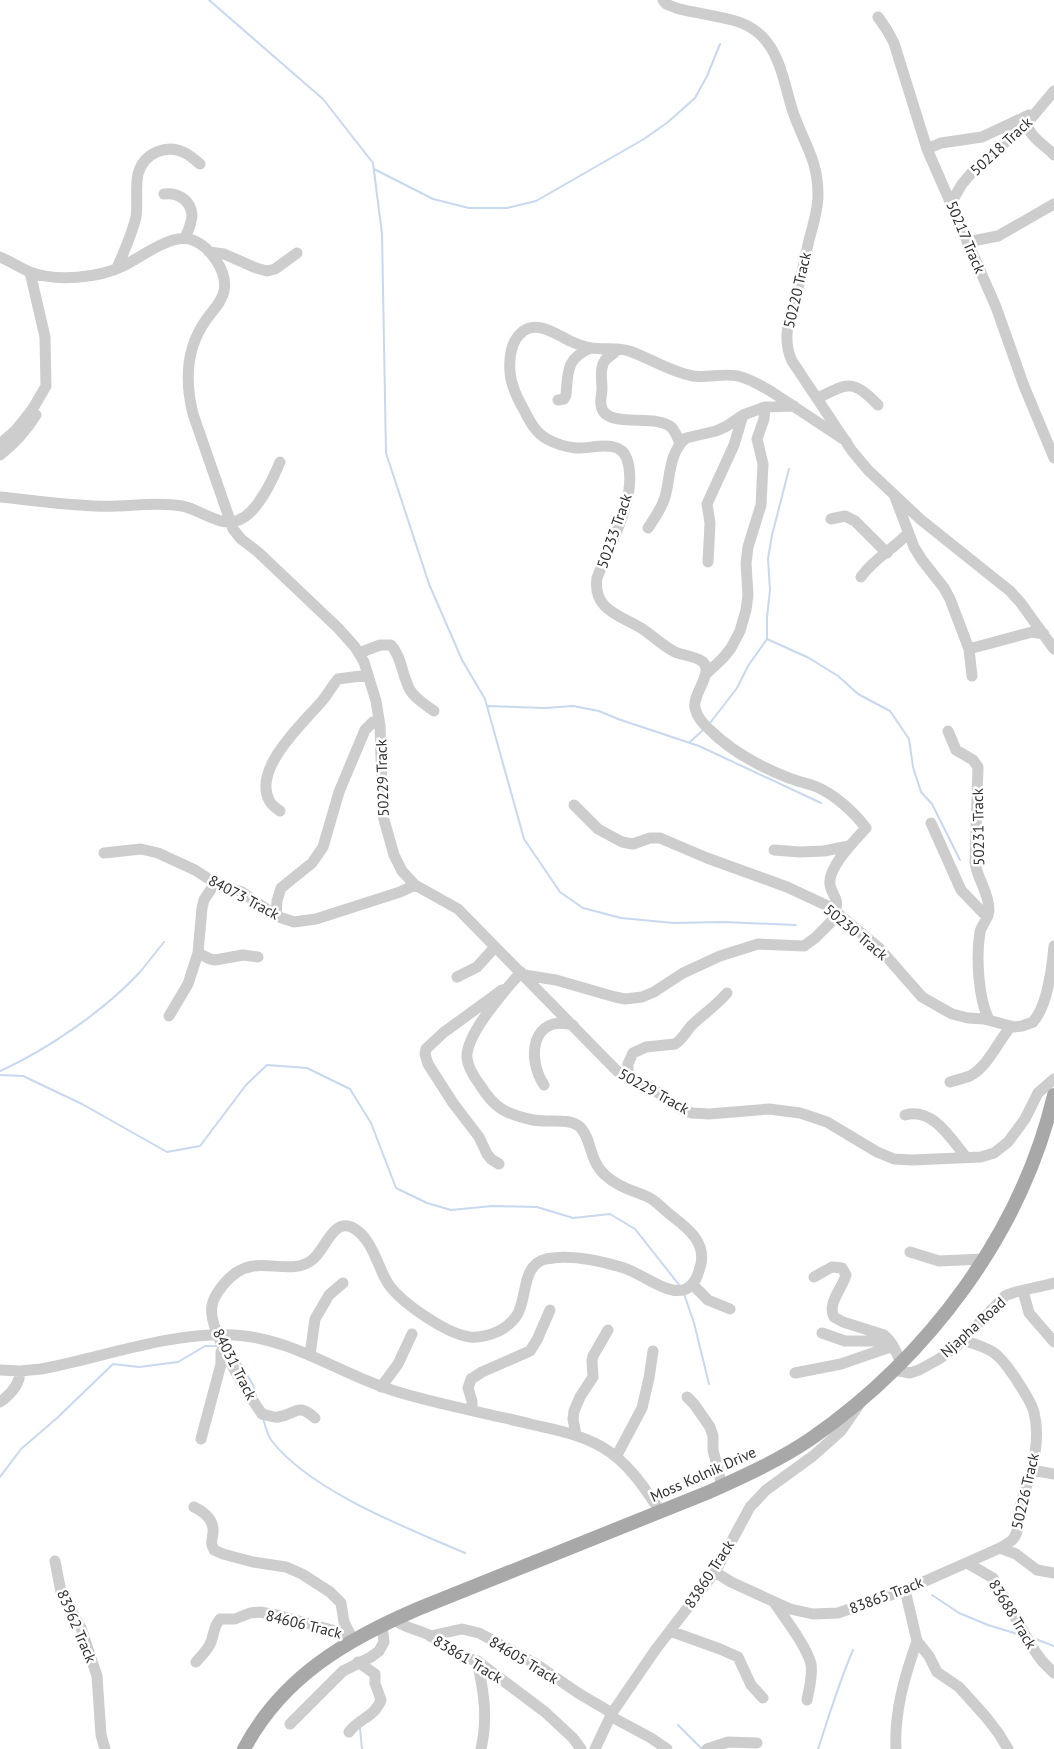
<svg xmlns="http://www.w3.org/2000/svg" width="1054" height="1749" viewBox="0 0 1054 1749" font-family="'PT Sans',sans-serif">
	<style>
		.lines { fill: none; stroke-linecap: round; stroke-linejoin: round }
		.stream { stroke: #c7d8ef; stroke-width: 2 }
		.minor { stroke: #cdcdcd; stroke-width: 11 }
		.major { stroke: #a8a8a8; stroke-width: 14 }
		.labels { text-anchor: middle; dominant-baseline: central; stroke-width: 5; stroke-linejoin: round; paint-order: stroke }
		.street-label { font-size: 15px; fill: #303030; stroke: #fff }
	</style>
	<rect width="100%" height="100%" fill="#fff"/>
	<g class="lines">
		<path class="stream" d="M209,0L323,99L373,163L382,234L386,453L429,584L462,660L485,699L524,839L560,892L583,908L621,918L674,923L723,922L796,925
			M374,169L433,199L469,208H507L536,201L644,139L668,122L695,98L707,76L720,44
			M767,639L809,658L838,676L858,694L890,711L909,739L913,767L921,792L932,804L960,860
			M488,706L545,708L573,706L599,711L618,719L699,746L821,803
			M710,723L737,688L748,666L767,639V617L770,590L768,559L772,535L789,469
			M690,742L703,730
			M0,1071C47,1050 105,1010 140,972C148,962 156,952 164,942
			M0,1075L23,1076L82,1104L167,1152L200,1146L246,1085L267,1065L307,1068L350,1089L371,1123L396,1188L427,1203L451,1210L492,1206L537,1207L573,1218L610,1214L635,1229L680,1286
			M684,1294L694,1323L709,1384
			M229,1344L253,1385L256,1395
			M263,1418C265,1425 267,1434 271,1440C310,1491 407,1528 465,1553
			M0,1477L21,1449L57,1418L113,1364L139,1367L178,1362L205,1346H217
			M932,1595L959,1613L988,1625L1021,1635
			M1033,1638L1054,1646
			M678,1725L702,1749
			M360,1728L362,1749
			M818,1749C829,1716 839,1682 853,1650"/>
		<path class="minor" d="M663,0L666,4L676,8C694,13 713,15 732,20C778,31 781,74 793,112C804,144 818,159 818,195C818,210 813,225 809,240C806,254 803,269 799,284C792,310 780,336 792,361L852,451L868,470L920,519L1010,591L1020,602L1054,649
			M878,17L887,30L894,43L927,149L996,307L1024,386L1054,458
			M1028,122C1026,135 1046,146 1054,155
			M927,149L941,143L982,137L1029,115
			M164,194C177,192 191,200 192,215C192,223 188,231 185,238
			M951,203L962,184L974,170L1028,122L1054,91
			M967,242L998,236L1054,204
			M209,252L224,254L256,268L267,271L275,269L297,253
			M0,257C10,261 20,268 30,272C56,282 99,278 123,266C137,259 149,250 163,244C171,240 180,237 189,239C209,244 228,271 224,291C222,302 212,311 206,320C186,348 185,382 193,414L233,529L241,539L258,552L338,628L355,647L364,662L376,701L380,726L383,816L394,855L402,871L415,885L458,909L617,1071L650,1087L681,1109L692,1113L709,1114L769,1109L800,1113L827,1122L877,1152L894,1159L912,1160L981,1157L994,1153L1008,1142L1025,1119L1038,1093L1054,1079
			M117,268C124,252 132,234 136,217C138,203 135,188 138,174C144,152 168,143 187,154C192,157 196,161 200,164
			M618,349C615,353 610,356 606,359C599,367 602,380 602,389C602,394 600,400 601,405C604,430 655,413 671,427C675,431 678,438 680,444
			M818,398C849,382 853,380 878,405
			M558,400L564,399L566,395C568,372 566,358 591,348
			M0,444L15,431L32,410L46,386L45,337L30,272
			M0,455C15,443 26,431 36,415
			M0,497C31,500 63,505 95,506C123,508 154,501 182,506C200,509 220,528 239,520C257,513 273,479 280,462
			M895,497L914,547L922,560L944,588L950,599L969,649L972,676
			M831,519L845,516L855,521L887,553
			M648,528C654,519 662,508 665,497C671,476 668,454 686,438L716,431L727,426L743,415L765,407L794,406
			M708,562L710,523L707,504L734,445L743,415
			M861,577C874,558 893,550 908,533
			M969,649L1032,632L1044,634
			M359,653L380,645H391C402,657 402,676 410,690C415,699 426,705 434,711
			M706,674L723,658L731,648L740,631L746,610L748,595L746,563L748,547L761,505L763,464L757,439L764,419L765,407
			M948,731L956,750L973,760L978,767L975,862C977,879 989,892 989,910C989,918 982,924 980,932C976,956 978,998 989,1020
			M574,805L598,829L622,842L633,844L650,838H660L707,858L787,887L830,907L879,948L922,997L952,1014L968,1018L984,1019L1014,1027L1022,1026L1033,1022C1048,1005 1052,968 1054,946
			M280,811C276,808 271,805 269,800C253,768 303,723 322,701C328,694 332,686 338,679L368,675
			M931,823L961,890L987,917
			M774,850L800,852L824,851L849,846
			M104,853L141,849L158,853L195,870L215,883L242,892L276,916L294,922L316,919L400,892L415,885
			M835,911C840,900 832,895 830,885C827,868 855,840 866,828C854,812 835,795 817,787C806,783 795,781 784,776C757,765 731,751 710,730C704,725 697,717 695,708C692,694 714,673 703,662C696,656 684,656 675,652C663,646 654,637 644,630C623,616 592,611 597,578C610,544 639,495 627,459C620,438 592,449 576,448C566,447 556,444 547,439C536,433 530,422 524,410C517,398 511,386 510,372C509,358 511,342 521,333C536,319 556,334 570,341C577,344 584,347 591,348C604,350 617,347 629,351C650,358 670,372 693,376C707,378 724,373 738,376C750,379 762,386 772,392L846,441
			M276,916L277,901L281,888L312,863L323,847L339,792L349,768L365,730L373,722L379,720
			M198,953L210,959L215,960L243,955L258,957
			M524,975L556,980L615,997L625,999L642,997L654,992L683,973L720,956L758,944L804,946L815,938L839,914
			M457,977L477,967L495,947
			M169,1016L188,984L198,953L202,908L204,900L215,883
			M628,1077V1064L633,1053L646,1047L675,1044C682,1040 685,1033 691,1026C703,1014 715,1007 727,993
			M950,1082C957,1080 964,1078 970,1076C988,1066 998,1042 1011,1026
			M544,1085C526,1058 532,1014 573,1025
			M905,1115C933,1107 951,1139 966,1157
			M499,1164L491,1159L487,1154L479,1137L453,1103L428,1064L425,1054L426,1049L443,1033L502,990
			M910,1252L939,1261L983,1259
			M814,1277L832,1267L842,1268L846,1275C842,1289 827,1303 834,1317L843,1322L884,1335C893,1342 896,1352 901,1363
			M692,1284L708,1300L730,1309
			M1023,1291L1029,1313L1054,1342
			M822,1333L845,1341H877L893,1349
			M310,1355L315,1319L329,1295L343,1283
			M0,1370L20,1371L41,1369C105,1357 168,1332 234,1335C294,1338 342,1376 398,1392C441,1405 486,1413 530,1424C555,1430 580,1434 602,1447C628,1462 644,1487 660,1511
			M894,1370L910,1373L919,1370L939,1359L958,1345L1005,1296C1018,1289 1039,1288 1054,1283
			M795,1373L841,1364L890,1347
			M381,1387L398,1364L412,1334
			M687,1397L694,1404L710,1427L713,1436V1450L722,1486
			M0,1402C10,1395 20,1384 20,1371
			M472,1410V1401L468,1388L471,1379L482,1372L530,1351L537,1340L550,1310
			M315,1418C297,1402 297,1414 278,1417C273,1418 267,1415 262,1414C248,1394 207,1329 212,1306C213,1298 219,1290 223,1285C231,1275 241,1268 253,1266C272,1263 296,1273 312,1260C326,1250 333,1215 355,1229C372,1240 377,1264 386,1280C397,1301 447,1334 470,1337C480,1338 490,1335 499,1331C506,1327 513,1322 517,1315C528,1297 521,1265 546,1259C570,1254 601,1261 624,1268C641,1273 669,1297 686,1289C696,1284 698,1274 701,1264C706,1239 683,1225 667,1212C661,1207 655,1200 648,1197C632,1190 618,1187 605,1175C589,1161 592,1139 580,1127C569,1117 547,1123 533,1120C506,1114 495,1109 480,1085C474,1077 468,1068 467,1058C465,1035 505,990 521,972
			M576,1435L573,1419L574,1411L580,1397L593,1377L592,1361L593,1356L608,1330
			M201,1439L221,1364V1352L224,1348
			M616,1457L642,1408L649,1378L653,1351
			M1032,1470L1054,1474
			M194,1507C204,1512 214,1519 213,1532C213,1536 211,1540 212,1545L214,1550L223,1554L253,1562L286,1567L302,1574L330,1592L341,1603L344,1622L353,1640
			M1000,1548L1016,1554L1037,1570L1054,1573
			M55,1561L61,1592L81,1628L97,1676L101,1735L105,1749
			M967,1563L993,1578L1032,1647L1042,1661L1054,1673
			M715,1572L731,1582L790,1609L813,1614L838,1613L905,1590L1000,1548C1004,1545 1010,1543 1013,1539C1021,1530 1017,1516 1020,1506C1030,1476 1042,1444 1034,1412C1031,1401 1022,1389 1016,1379C998,1352 993,1349 962,1340
			M905,1590L917,1641L929,1656L937,1672L959,1687L986,1717L999,1734L1008,1749
			M774,1602C785,1619 806,1645 811,1664C813,1676 809,1689 807,1700
			M393,1619C404,1628 417,1629 429,1635C445,1644 458,1657 477,1661L545,1712L573,1738L581,1749
			M670,1631L720,1649L738,1657L751,1685L763,1698
			M430,1636L462,1629L479,1633L536,1664L578,1693L612,1713
			M477,1661C484,1692 488,1718 481,1749
			M196,1662C201,1656 208,1650 211,1642C214,1633 214,1626 220,1619H235L250,1613L260,1612L277,1615L350,1635
			M610,1716L651,1738L667,1749
			M290,1724L343,1671L371,1657L379,1651L384,1642L382,1625
			M349,1732C359,1718 374,1718 381,1700L375,1683V1674L358,1662
			M595,1749L612,1713L656,1649L715,1572L750,1507L766,1490L813,1456L841,1431L861,1402
			M707,1749L728,1742L757,1743
			M896,1749C894,1712 905,1675 917,1641"/>
		<path class="major" d="M244,1749C282,1677 347,1639 420,1608L709,1492C744,1476 780,1460 812,1438C928,1357 1021,1234 1054,1095"/>
	</g>
	<g class="labels">
		<g class="street-label">
			<text transform="translate(1001 146) rotate(-43)">50218 Track</text>
			<text transform="translate(966 237) rotate(67)">50217 Track</text>
			<text transform="translate(797 290) rotate(-77)">50220 Track</text>
			<text transform="translate(614 531) rotate(-71)">50233 Track</text>
			<text transform="translate(382 778) rotate(-92)">50229 Track</text>
			<text transform="translate(978 827) rotate(-91)">50231 Track</text>
			<text transform="translate(244 897) rotate(28)">84073 Track</text>
			<text transform="translate(856 932) rotate(40)">50230 Track</text>
			<text transform="translate(654 1091) rotate(29)">50229 Track</text>
			<text transform="translate(973 1327) rotate(-42)">Njapha Road</text>
			<text transform="translate(235 1364) rotate(63)">84031 Track</text>
			<text transform="translate(703 1474) rotate(-24)">Moss Kolnik Drive</text>
			<text transform="translate(1025 1491) rotate(-77)">50226 Track</text>
			<text transform="translate(709 1574) rotate(-57)">83860 Track</text>
			<text transform="translate(886 1595) rotate(-21)">83865 Track</text>
			<text transform="translate(1013 1614) rotate(59)">83688 Track</text>
			<text transform="translate(304 1624) rotate(14)">84606 Track</text>
			<text transform="translate(77 1626) rotate(67)">83962 Track</text>
			<text transform="translate(468 1659) rotate(31)">83861 Track</text>
			<text transform="translate(524 1660) rotate(31)">84605 Track</text>
		</g>
	</g>
</svg>
